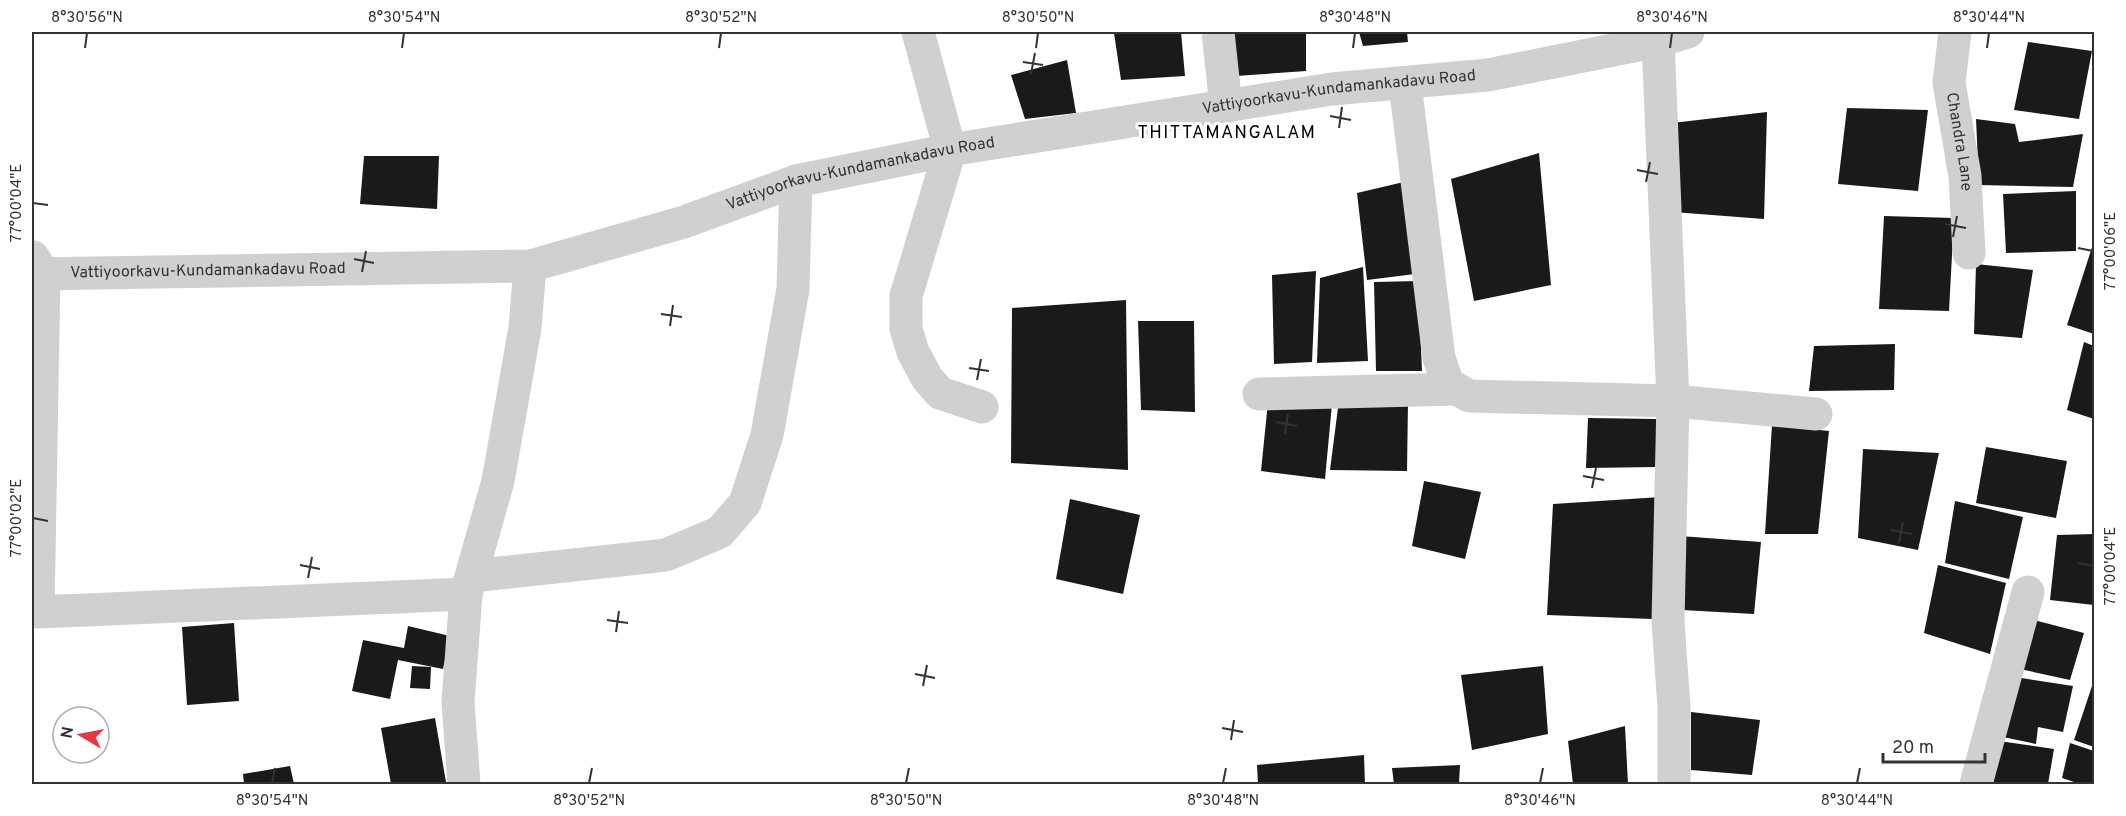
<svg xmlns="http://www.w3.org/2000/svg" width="2126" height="816" viewBox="0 0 2126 816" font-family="Overpass,sans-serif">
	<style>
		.building { fill: #1a1a1a }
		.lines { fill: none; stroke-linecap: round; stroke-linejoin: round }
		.minor { stroke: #d0d0d0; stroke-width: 33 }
		.ticks { fill: none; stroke: #333; stroke-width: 2 }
		.labels { text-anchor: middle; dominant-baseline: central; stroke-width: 6; stroke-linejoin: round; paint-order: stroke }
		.street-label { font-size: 16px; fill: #333; stroke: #fff }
		.neighbourhood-label { font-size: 18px; letter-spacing: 1.5px; fill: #000; stroke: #fff }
		.neatline { fill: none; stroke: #333; stroke-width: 2 }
		.ticks-label { font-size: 15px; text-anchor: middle; fill: #333 }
	</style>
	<rect width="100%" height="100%" fill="#fff"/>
	<path class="building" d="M1125,32H1181L1185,76L1121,80L1114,33Z
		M1230,32H1306V71L1236,76Z
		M1359,32H1407L1408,42L1363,46Z
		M2028,42L2092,51L2079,119L2014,110Z
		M1067,60L1076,113L1025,119L1011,75Z
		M1847,108L1928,110L1918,191L1838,184Z
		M1767,112L1764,219L1673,212L1672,123Z
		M1976,119L2015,124L2019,142L2083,134L2073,187L1979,185Z
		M1539,153L1551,285L1474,301L1451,179Z
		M364,156H439L437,209L360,204Z
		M1408,181L1415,274L1367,280L1357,193Z
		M2076,191V251L2006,253L2003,194Z
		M1884,216L1954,218L1949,311L1879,309Z
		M2094,241V334L2067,325Z
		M1976,264L2033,270L2022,338L1974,334Z
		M1363,267L1368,361L1317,363L1320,278Z
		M1316,271L1312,362L1274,364L1272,275Z
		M1418,281L1422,371H1376L1374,282Z
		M1126,300L1128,470L1011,463L1012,308Z
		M1138,321H1194L1195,412L1141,410Z
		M2084,342L2094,346V419L2067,410Z
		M1895,344L1894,390L1809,391L1814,346Z
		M1339,400L1408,401L1407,471L1330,470Z
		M1268,402L1332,404L1325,479L1261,471Z
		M1588,418L1658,419L1657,467L1586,468Z
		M1772,425L1829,431L1818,534H1765Z
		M1986,447L2067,461L2056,518L1976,503Z
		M1863,449L1939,453L1918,550L1858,538Z
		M1424,481L1481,492L1465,559L1412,546Z
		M1661,497L1652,619L1547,615L1553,504Z
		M1070,499L1140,515L1123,594L1056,579Z
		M1955,501L2023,517L2009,579L1945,563Z
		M2094,534V605L2050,600L2057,535Z
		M1680,536L1761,542L1754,614L1682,610Z
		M1938,565L2006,583L1990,654L1924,633Z
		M2030,619L2084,633L2070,680L2020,669Z
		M234,623L239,701L187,705L182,627Z
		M408,626L450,636L443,669L398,660L390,699L352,691L363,640L404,648Z
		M412,666L431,667L430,689L410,688Z
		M1543,666L1548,734L1472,750L1461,675Z
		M2015,677L2073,686L2063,732L2038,727L2036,744L2003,737Z
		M2094,680V747L2074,740Z
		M1691,712L1760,720L1752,775L1691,770Z
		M435,718L446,782L391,784L381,728Z
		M1625,726L1628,784H1573L1568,741Z
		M1992,740L2054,749L2048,784H1988Z
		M2070,743L2094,751V784H2080L2062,778Z
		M1364,755L1365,784H1258L1257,765Z
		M1460,765L1459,784H1394L1392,768Z
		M290,766L294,784H244L243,774Z"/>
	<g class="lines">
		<g class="minor">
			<path d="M918,32L950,150L906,296V329L913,352L927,378L940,393L982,407"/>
			<path d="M1218,32L1226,107"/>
			<path id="s1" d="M1955,32L1949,83L1965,176L1969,253"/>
			<path d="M1658,41L1673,401L1668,622L1674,707V784"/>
			<path d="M1405,84L1439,358L1448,384L1469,396L1673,401L1816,414"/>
			<path d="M33,257L44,274L38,612L466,594"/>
			<path id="s2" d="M32,274L530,266L684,222L796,181L950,150L1332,89L1488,75L1658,41L1688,32"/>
			<path d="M1259,394L1457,389"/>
			<path d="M472,576L666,555L720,532L745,503L767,435L793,289L796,181"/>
			<path d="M464,784L458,702L466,594L498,481L525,328L530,266"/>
			<path d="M1976,784L2028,592"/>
		</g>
	</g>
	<path class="ticks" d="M85,48L87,33M402,48L404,33M719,48L721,33M1036,48L1038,33M1353,48L1355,33M1670,48L1672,33M1987,48L1989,33M1023,62L1043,65M1031,74L1035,53M1330,116L1351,120M1339,128L1342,107M1637,170L1658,174M1646,182L1650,162M33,203L48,205M1945,224L1966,228M1953,237L1957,216M2078,248L2093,251M354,259L374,263M362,272L366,251M661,314L682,317M670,326L673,305M969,368L989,371M977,380L981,359M1276,422L1297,426M1285,434L1288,414M1583,476L1604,480M1592,488L1596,468M33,518L48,521M1891,530L1912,534M1899,543L1903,522M2078,563L2093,566M300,565L320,569M308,578L312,557M607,620L628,623M616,632L619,611M915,674L935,678M923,686L927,665M1222,728L1243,732M1231,740L1234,720M272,783L275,768M589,783L592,768M906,783L909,768M1223,783L1226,768M1540,783L1543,768M1857,783L1860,768"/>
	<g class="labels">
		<g class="street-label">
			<text stroke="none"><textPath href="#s2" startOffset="1328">Vattiyoorkavu-Kundamankadavu Road</textPath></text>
			<text stroke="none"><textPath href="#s1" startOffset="111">Chandra Lane</textPath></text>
			<text stroke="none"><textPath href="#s2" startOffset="842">Vattiyoorkavu-Kundamankadavu Road</textPath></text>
			<text stroke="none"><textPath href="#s2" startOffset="176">Vattiyoorkavu-Kundamankadavu Road</textPath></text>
		</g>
		<g class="neighbourhood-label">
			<text x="1227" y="133">THITTAMANGALAM</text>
		</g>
	</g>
	<rect width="2126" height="816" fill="none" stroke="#ffffff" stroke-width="66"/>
	<g transform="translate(81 735) rotate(280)"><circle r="28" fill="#ffffff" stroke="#adadad" stroke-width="1.5"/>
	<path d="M0-4.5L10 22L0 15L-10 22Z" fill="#e63946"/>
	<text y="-9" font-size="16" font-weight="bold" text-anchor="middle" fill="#333333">N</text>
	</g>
	<path d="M1883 753v9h102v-9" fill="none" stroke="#333333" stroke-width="3"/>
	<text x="1892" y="753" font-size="18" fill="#333333" stroke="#ffffff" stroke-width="4.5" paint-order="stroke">20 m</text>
	<rect x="33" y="33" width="2060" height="750" class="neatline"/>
	<g class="ticks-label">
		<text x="87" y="22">8°30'56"N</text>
		<text x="404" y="22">8°30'54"N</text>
		<text x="721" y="22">8°30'52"N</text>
		<text x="1038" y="22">8°30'50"N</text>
		<text x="1355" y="22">8°30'48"N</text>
		<text x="1672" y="22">8°30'46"N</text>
		<text x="1989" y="22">8°30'44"N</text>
		<text transform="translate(16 203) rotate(-90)" y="5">77°00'04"E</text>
		<text transform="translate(2110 251) rotate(-90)" y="5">77°00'06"E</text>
		<text transform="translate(16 518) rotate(-90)" y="5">77°00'02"E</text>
		<text transform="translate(2110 566) rotate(-90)" y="5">77°00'04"E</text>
		<text x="272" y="805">8°30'54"N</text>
		<text x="589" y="805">8°30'52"N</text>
		<text x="906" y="805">8°30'50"N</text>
		<text x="1223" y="805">8°30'48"N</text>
		<text x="1540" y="805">8°30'46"N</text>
		<text x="1857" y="805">8°30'44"N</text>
	</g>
</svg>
